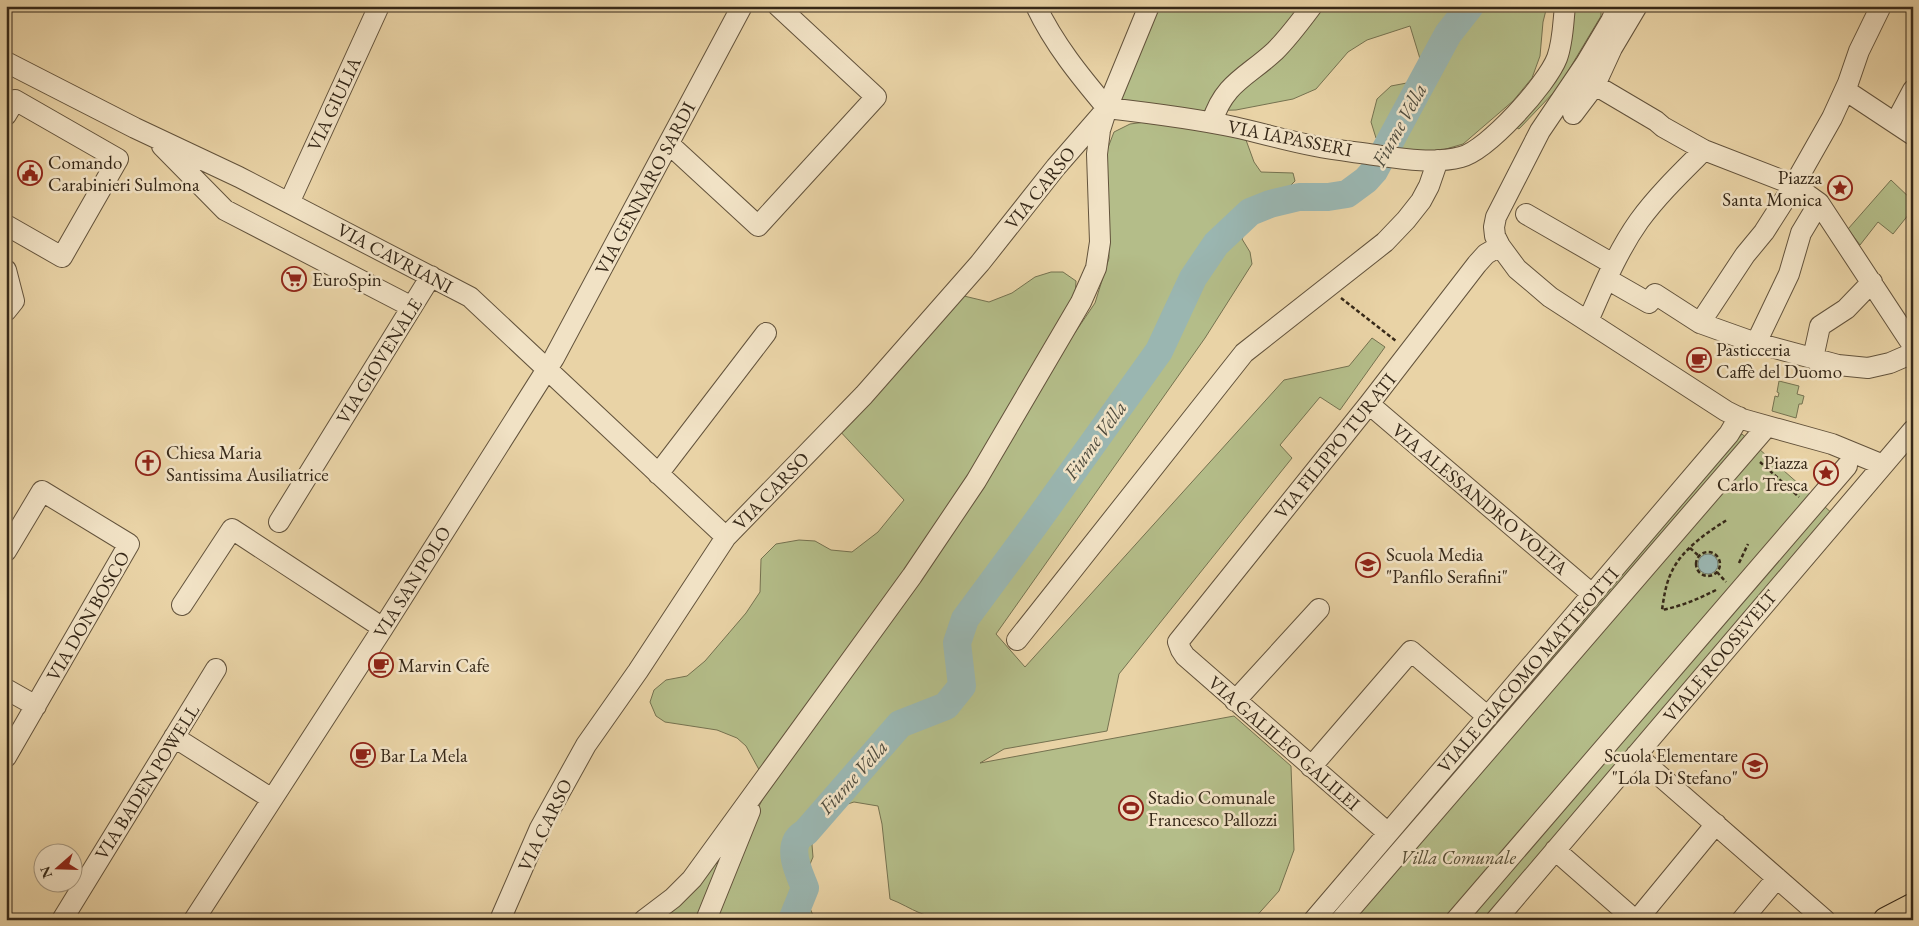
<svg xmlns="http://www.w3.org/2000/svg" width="1919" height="926" viewBox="0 0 1919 926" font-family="'EB Garamond',serif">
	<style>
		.green { fill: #b4bd89; stroke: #757250 }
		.water { fill: #9ab6b1; stroke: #727d74 }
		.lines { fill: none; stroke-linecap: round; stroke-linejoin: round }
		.river { stroke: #9ab6b1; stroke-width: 28 }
		.minor-casing { stroke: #63533c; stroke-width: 22 }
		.major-casing { stroke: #362818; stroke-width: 27 }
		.path { stroke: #362818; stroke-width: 2.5; stroke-dasharray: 4 2.5; stroke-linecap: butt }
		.minor { stroke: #f1e2c5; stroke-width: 20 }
		.major { stroke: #e9d3a6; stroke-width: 25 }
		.labels { text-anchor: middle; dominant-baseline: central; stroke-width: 5; stroke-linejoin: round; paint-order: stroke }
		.street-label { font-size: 19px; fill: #362818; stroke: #f1e2c5 }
		.poi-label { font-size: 19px; fill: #362818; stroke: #f1e2c5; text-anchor: start }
		.park-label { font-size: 19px; font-style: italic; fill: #564d34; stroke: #f1e2c5 }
		.water-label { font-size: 20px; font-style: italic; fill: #4f4c3e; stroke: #f1e2c5 }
	</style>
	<rect width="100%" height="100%" fill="#e9d3a6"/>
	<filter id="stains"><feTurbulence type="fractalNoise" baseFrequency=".004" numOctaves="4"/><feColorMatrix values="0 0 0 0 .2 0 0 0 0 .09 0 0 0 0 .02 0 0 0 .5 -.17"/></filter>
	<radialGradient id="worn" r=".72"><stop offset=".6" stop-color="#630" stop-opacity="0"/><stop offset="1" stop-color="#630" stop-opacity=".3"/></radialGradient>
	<path class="green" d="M1157,6H1547L1543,22L1540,56L1532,78L1513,101L1463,144L1439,151H1405L1376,138L1371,122L1377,99L1391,86L1412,82L1421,62L1410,26L1367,40L1348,52L1316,89L1293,99L1236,110L1167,112L1114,100Z
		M1574,6H1601V16L1558,88L1519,129L1514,126Z
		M1153,121L1189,126L1246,140L1254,162L1261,172L1293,173L1295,181L1289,187L1260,198L1242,239L1250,252L1252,264L1205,338L996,634L1025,667L1284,380L1349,366L1372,338L1385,347L1340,410L1320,397L1280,445L1292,458L1119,674L1107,731L1004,749L980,763L1234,716L1291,766L1294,850L1279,891L1253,920H951C941,918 929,917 920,913C910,909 901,903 890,899L882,824L878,806L854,802L841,806L817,826L812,845L813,857L808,869L798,880L815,920H713L754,816L773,779L1095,303L1109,258L1108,207L1104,158L1114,132L1130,124Z
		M1891,180L1913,201V209L1893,234L1878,222L1860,245L1848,229Z
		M1051,272H1063L1076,281L1075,298L963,491L762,775L746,746L737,738L717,730L665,722L656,716L650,702L654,690L666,680L687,676L705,661L746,613L760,592L761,559L776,544L799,540L815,541L831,550L852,552L878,532L904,500L837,428L964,296L989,302L1012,293L1035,277Z
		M1779,381L1799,386L1797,394L1804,396L1802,404H1799L1796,418L1772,411L1775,396L1778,397L1779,393L1777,392Z
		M1742,434L1833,514L1484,920H1323Z
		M738,823L697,920H650Z"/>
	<path class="water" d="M1698 564a10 10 0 1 1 20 0a10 10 0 1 1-20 0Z"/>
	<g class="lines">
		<path class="river" d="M792,920L805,888C800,875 789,854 797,840C798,837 803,834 806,832L900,724L946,706L962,686L957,643L965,619L1033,527L1159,351L1193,278L1216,244L1250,212L1270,204L1299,197H1328L1347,194L1366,180L1374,171L1448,34L1470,6"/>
		<defs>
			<path id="minor" d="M1036,6C1054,44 1080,76 1107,108
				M1618,6L1611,21L1586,63L1540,131L1496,217L1494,227L1495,236L1500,246L1517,269L1550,297L1726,411L1742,419L1832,444L1883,465
				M6,62L135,128L239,177L470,297L726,537
				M1595,85L1656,121L1663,127L1704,150L1794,185L1819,203L1913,346
				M1845,90L1913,135
				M1107,108C1150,113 1192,118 1234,127C1261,133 1288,141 1315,146C1335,150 1355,152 1375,155C1403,159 1434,164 1461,157C1488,150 1547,84 1557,58C1563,42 1563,24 1565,6
				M1573,114L1595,85L1612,48L1637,6
				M6,115L15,100L118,159L62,257L6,225
				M1212,122C1224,83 1247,77 1275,51C1289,37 1300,22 1312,6
				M1896,122L1913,90
				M669,144L758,226L876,97L778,6
				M162,146L225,210L412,307
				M289,203L379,6
				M1526,214L1613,264
				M6,270L14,301L6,311
				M1607,279L1649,303L1655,294L1700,323L1725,332L1756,343L1838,365L1868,368L1890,363L1913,353
				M1588,321C1603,287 1617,252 1639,221C1658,195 1681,173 1704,150
				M1700,323L1745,255L1764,232L1794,185L1832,118L1848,83L1859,51L1881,6
				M1756,343L1789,274L1801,233L1819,203
				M1813,358L1820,326L1846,309L1872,282
				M1369,404L1592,594
				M658,474L766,333
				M279,522L431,276
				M6,551L42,491L129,544L6,757
				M182,605L232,529L383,628
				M1017,640L1244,353L1385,242L1406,220L1421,201L1429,186L1438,160
				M6,689L36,706
				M1235,701L1319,609
				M174,737L272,799
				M1636,755L1825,920
				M1311,767L1411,651L1488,717
				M1388,833L1185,656L1181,650L1178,642L1369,404L1477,264L1486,254L1500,246
				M1555,850L1635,920
				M62,920L216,669
				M194,920L383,628L554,358L742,6
				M500,920L540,828L586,745L638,671L726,537L864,395L980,263L1056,167L1103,113
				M644,920L673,898L692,879L912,576L976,481L1081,302L1096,268L1100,242L1097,154L1100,130L1107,108L1149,6
				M706,920L750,811
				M1314,920L1729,434L1739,417
				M1341,920L1763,431
				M1456,920L1847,466
				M1496,920L1913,430
				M1637,920L1716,824
				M1742,920L1777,878"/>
			<path id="major" d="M1886,920L1913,906"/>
		</defs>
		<use href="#minor" class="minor-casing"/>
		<use href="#major" class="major-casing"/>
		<path class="path" d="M1341,298L1396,341
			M1760,462L1799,497
			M1690,548L1699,556
			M1696 564a12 12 0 1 1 24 0a12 12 0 1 1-24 0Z
			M1739,563L1748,544
			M1717,572L1726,582
			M1716,590C1698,599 1682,606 1662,610C1664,596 1666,583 1672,571C1682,550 1707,532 1727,520"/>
		<use href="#minor" class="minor"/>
		<use href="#major" class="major"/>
	</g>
	<defs>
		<symbol id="civic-ring" viewBox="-11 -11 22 22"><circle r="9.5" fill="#f1e2c5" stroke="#8f2418" stroke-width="1.5"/><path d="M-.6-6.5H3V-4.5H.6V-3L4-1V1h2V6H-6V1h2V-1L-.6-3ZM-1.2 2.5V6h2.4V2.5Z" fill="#8f2418"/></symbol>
		<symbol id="sight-ring" viewBox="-11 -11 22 22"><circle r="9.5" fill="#f1e2c5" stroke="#8f2418" stroke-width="1.5"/><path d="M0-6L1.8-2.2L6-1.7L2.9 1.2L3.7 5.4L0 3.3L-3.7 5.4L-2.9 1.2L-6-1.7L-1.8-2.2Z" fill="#8f2418"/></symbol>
		<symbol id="supermarket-ring" viewBox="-11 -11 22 22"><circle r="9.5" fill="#f1e2c5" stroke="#8f2418" stroke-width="1.5"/><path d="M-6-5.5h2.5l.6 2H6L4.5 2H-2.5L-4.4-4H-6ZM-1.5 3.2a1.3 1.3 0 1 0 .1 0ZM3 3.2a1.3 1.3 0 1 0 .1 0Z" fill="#8f2418"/></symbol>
		<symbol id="cafe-ring" viewBox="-11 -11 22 22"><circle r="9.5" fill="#f1e2c5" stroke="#8f2418" stroke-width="1.5"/><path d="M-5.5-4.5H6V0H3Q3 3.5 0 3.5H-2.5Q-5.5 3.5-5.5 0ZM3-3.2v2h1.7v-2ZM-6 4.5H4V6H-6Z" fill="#8f2418"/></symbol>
		<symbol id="church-ring" viewBox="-11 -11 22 22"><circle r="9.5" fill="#f1e2c5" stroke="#8f2418" stroke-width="1.5"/><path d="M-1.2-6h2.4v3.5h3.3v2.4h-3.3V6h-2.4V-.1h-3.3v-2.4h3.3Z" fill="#8f2418"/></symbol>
		<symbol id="school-ring" viewBox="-11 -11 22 22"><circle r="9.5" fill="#f1e2c5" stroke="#8f2418" stroke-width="1.5"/><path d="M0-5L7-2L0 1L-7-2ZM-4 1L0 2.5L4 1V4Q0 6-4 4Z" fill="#8f2418"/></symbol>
		<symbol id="stadium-ring" viewBox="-11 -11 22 22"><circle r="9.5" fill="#f1e2c5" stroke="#8f2418" stroke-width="1.5"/><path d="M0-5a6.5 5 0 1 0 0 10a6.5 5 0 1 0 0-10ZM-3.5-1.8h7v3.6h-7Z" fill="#8f2418"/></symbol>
	</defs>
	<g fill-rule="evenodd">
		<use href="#civic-ring" x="16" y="159" width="28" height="28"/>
		<use href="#sight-ring" x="1826" y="174" width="28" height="28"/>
		<use href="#supermarket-ring" x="280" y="265" width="28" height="28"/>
		<use href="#cafe-ring" x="1685" y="346" width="28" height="28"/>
		<use href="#church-ring" x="134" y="449" width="28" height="28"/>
		<use href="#sight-ring" x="1812" y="459" width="28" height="28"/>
		<use href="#school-ring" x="1354" y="551" width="28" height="28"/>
		<use href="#cafe-ring" x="367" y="651" width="28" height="28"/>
		<use href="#cafe-ring" x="349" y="741" width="28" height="28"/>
		<use href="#school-ring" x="1741" y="752" width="28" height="28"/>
		<use href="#stadium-ring" x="1117" y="794" width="28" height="28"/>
	</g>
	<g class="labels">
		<g class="street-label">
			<text transform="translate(334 104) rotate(-65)">VIA GIULIA</text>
			<text transform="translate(1290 138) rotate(11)">VIA IAPASSERI</text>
			<text transform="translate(645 188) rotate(-62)">VIA GENNARO SARDI</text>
			<text transform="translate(1040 188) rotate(-51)">VIA CARSO</text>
			<text transform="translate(395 258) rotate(28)">VIA CAVRIANI</text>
			<text transform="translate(379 361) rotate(-58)">VIA GIOVENALE</text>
			<text transform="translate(1335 446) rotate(-51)">VIA FILIPPO TURATI</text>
			<text transform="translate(771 491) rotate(-46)">VIA CARSO</text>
			<text transform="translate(1480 499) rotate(40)">VIA ALESSANDRO VOLTA</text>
			<text transform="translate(412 582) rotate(-58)">VIA SAN POLO</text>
			<text transform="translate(88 616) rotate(-60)">VIA DON BOSCO</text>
			<text transform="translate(1720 656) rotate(-50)">VIALE ROOSEVELT</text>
			<text transform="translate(1528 670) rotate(-49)">VIALE GIACOMO MATTEOTTI</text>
			<text transform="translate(1284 743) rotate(41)">VIA GALILEO GALILEI</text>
			<text transform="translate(147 782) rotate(-58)">VIA BADEN POWELL</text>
			<text transform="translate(545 825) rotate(-64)">VIA CARSO</text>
		</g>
		<g class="poi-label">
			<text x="48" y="162">Comando<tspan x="48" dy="22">Carabinieri Sulmona</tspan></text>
			<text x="1822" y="177" text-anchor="end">Piazza<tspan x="1822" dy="22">Santa Monica</tspan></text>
			<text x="312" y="279">EuroSpin</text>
			<text x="1716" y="349">Pasticceria<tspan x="1716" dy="22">Caffè del Duomo</tspan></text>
			<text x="166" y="452">Chiesa Maria<tspan x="166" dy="22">Santissima Ausiliatrice</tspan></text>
			<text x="1808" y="462" text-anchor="end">Piazza<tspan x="1808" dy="22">Carlo Tresca</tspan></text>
			<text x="1386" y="554">Scuola Media<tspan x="1386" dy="22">"Panfilo Serafini"</tspan></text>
			<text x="398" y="665">Marvin Cafe</text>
			<text x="380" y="755">Bar La Mela</text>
			<text x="1738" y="755" text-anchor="end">Scuola Elementare<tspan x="1738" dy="22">"Lola Di Stefano"</tspan></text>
			<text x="1148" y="797">Stadio Comunale<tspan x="1148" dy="22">Francesco Pallozzi</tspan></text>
		</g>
		<g class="park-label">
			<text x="1458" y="857">Villa Comunale</text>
		</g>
		<g class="water-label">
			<text transform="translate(1399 125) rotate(-61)">Fiume Vella</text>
			<text transform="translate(1095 440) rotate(-54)">Fiume Vella</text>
			<text transform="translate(853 777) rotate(-48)">Fiume Vella</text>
		</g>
	</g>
	<rect width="1919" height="926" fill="none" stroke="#e9d3a6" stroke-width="25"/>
	<rect x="8" y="8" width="1904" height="911" fill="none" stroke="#362818" stroke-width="2.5"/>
	<rect x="12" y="12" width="1894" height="901" fill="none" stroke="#362818"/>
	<g transform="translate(58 868) rotate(250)"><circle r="24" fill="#f1e2c5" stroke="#a69880"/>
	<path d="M0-4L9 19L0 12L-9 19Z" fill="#8f2418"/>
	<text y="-8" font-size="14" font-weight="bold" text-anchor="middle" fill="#362818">N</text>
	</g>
	<rect width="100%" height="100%" filter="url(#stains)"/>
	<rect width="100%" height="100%" fill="url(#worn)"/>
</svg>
